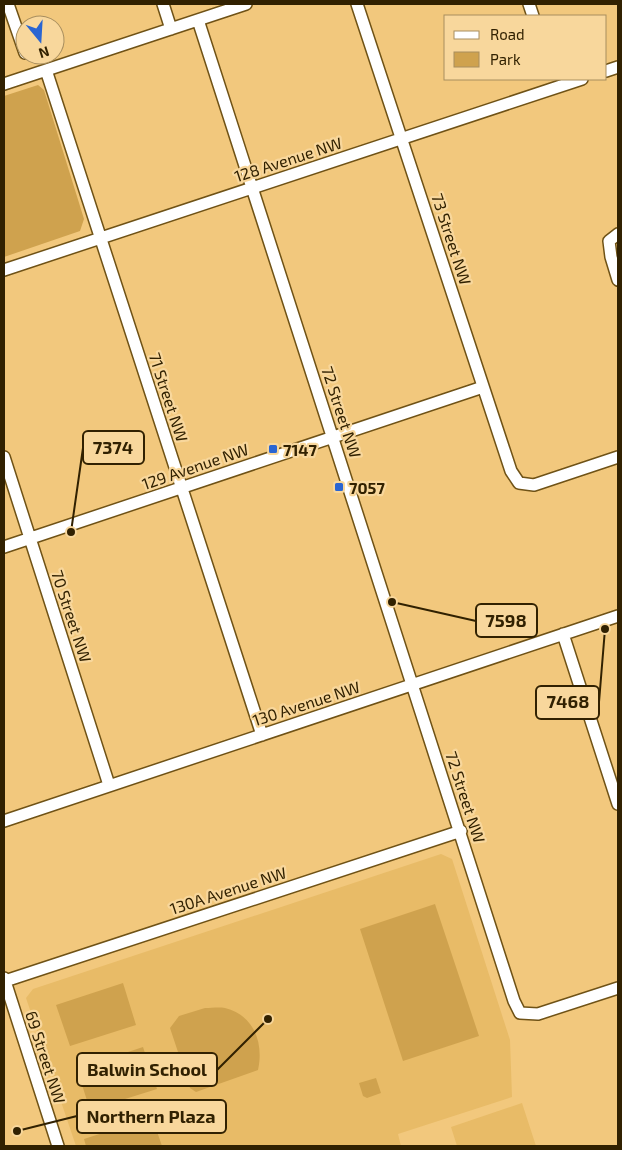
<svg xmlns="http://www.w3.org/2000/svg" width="622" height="1150" viewBox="0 0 622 1150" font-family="'Exo 2',sans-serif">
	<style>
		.built { fill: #e8bb67 }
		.green { fill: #cfa24e }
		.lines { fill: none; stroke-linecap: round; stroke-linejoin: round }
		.minor-casing { stroke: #6f5216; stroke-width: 14 }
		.minor { stroke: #fff; stroke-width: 11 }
		.poi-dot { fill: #2a65d2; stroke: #f8d79c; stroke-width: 2 }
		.labels { text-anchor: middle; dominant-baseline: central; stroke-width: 4.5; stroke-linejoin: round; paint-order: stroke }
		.street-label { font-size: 16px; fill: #312101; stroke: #f8d79c }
		.poi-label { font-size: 16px; font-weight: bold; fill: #312101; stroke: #f8d79c; text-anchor: start }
		.leader { fill: none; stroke: #312101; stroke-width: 2 }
		.callout-dot { fill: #312101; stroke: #f8d79c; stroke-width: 2 }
		.callout { fill: #f8d79c; stroke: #312101; stroke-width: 2 }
		.callout-label { font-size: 18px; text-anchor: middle; font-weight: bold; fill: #312101 }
	</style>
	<rect width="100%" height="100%" fill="#f2c87d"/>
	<path class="built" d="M441,854L452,859L510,1040L512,1097L398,1134L401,1146H76L26,998L33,989Z
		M522,1103L536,1146H457L451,1127Z"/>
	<path class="green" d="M38,85L44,90L84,219L80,231L4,257V96Z
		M435,904L479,1036L403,1061L360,929Z
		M123,983L136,1025L70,1046L56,1005Z
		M205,1008C211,1008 219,1007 225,1008C254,1015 264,1043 258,1070L196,1092L190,1088L170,1028L179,1016Z
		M143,1047L157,1089L90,1110L77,1069Z
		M376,1078L381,1093L367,1098L363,1096L359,1083Z
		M152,1117L162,1146H86L84,1139Z"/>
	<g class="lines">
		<defs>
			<path id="minor" d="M8,4L25,53
				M163,4L171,29
				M357,4L511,471L519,483L534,485L618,457
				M529,4L533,16
				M198,20L514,1001L520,1013L538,1014L618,988
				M46,70L262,735
				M606,71L618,67
				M4,84L246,4
				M618,234L609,241L611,257L618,280
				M4,270L582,79
				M4,457L109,785
				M4,547L483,387
				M563,634L618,804
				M4,821L618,616
				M4,978L58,1146
				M5,981L461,831"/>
		</defs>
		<use href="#minor" class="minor-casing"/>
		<use href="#minor" class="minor"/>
	</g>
	<g class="poi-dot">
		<rect x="268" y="444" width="10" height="10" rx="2.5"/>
		<rect x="334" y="482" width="10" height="10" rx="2.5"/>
	</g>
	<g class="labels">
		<g class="street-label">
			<text transform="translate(288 159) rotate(-18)">128 Avenue NW</text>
			<text transform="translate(452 239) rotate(72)">73 Street NW</text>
			<text transform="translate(169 397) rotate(72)">71 Street NW</text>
			<text transform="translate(342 412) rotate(72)">72 Street NW</text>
			<text transform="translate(195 466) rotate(-19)">129 Avenue NW</text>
			<text transform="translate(72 616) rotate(72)">70 Street NW</text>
			<text transform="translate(306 703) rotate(-18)">130 Avenue NW</text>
			<text transform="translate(466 797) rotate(72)">72 Street NW</text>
			<text transform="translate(228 890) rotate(-18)">130A Avenue NW</text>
			<text transform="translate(46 1057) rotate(72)">69 Street NW</text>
		</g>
		<g class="poi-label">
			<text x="283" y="449">7147</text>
			<text x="349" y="487">7057</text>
		</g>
	</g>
	<path class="leader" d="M71 532L83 448M392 602L476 621M605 629L599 702M268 1019L217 1070M17 1131L77 1116"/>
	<g class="callout-dot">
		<circle cx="71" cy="532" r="5"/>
		<circle cx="392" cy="602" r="5"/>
		<circle cx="605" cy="629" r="5"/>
		<circle cx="268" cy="1019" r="5"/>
		<circle cx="17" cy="1131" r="5"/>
	</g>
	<g class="callout">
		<rect x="83" y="431" width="61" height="33" rx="5"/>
		<rect x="476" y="604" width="61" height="33" rx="5"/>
		<rect x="536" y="686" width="63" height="33" rx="5"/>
		<rect x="77" y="1053" width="140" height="33" rx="5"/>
		<rect x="77" y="1100" width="149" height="33" rx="5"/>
	</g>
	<g class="callout-label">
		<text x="113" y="454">7374</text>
		<text x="506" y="627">7598</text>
		<text x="568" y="708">7468</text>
		<text x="147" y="1076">Balwin School</text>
		<text x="151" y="1123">Northern Plaza</text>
	</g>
	<rect width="622" height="1150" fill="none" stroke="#312101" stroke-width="10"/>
	<rect x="444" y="15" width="162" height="65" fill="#f8d79c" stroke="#a88e5e"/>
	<rect x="454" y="31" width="25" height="8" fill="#ffffff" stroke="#a88e5e"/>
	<text x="490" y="40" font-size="15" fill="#312101">Road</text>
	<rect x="454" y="52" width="25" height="15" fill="#cfa24e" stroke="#a88e5e"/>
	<text x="490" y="65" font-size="15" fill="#312101">Park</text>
	<g transform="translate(40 40) rotate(162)"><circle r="24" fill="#f8d79c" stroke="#a88e5e"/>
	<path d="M0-4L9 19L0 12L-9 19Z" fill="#2a65d2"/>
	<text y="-8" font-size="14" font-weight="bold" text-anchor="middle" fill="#312101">N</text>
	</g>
</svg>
